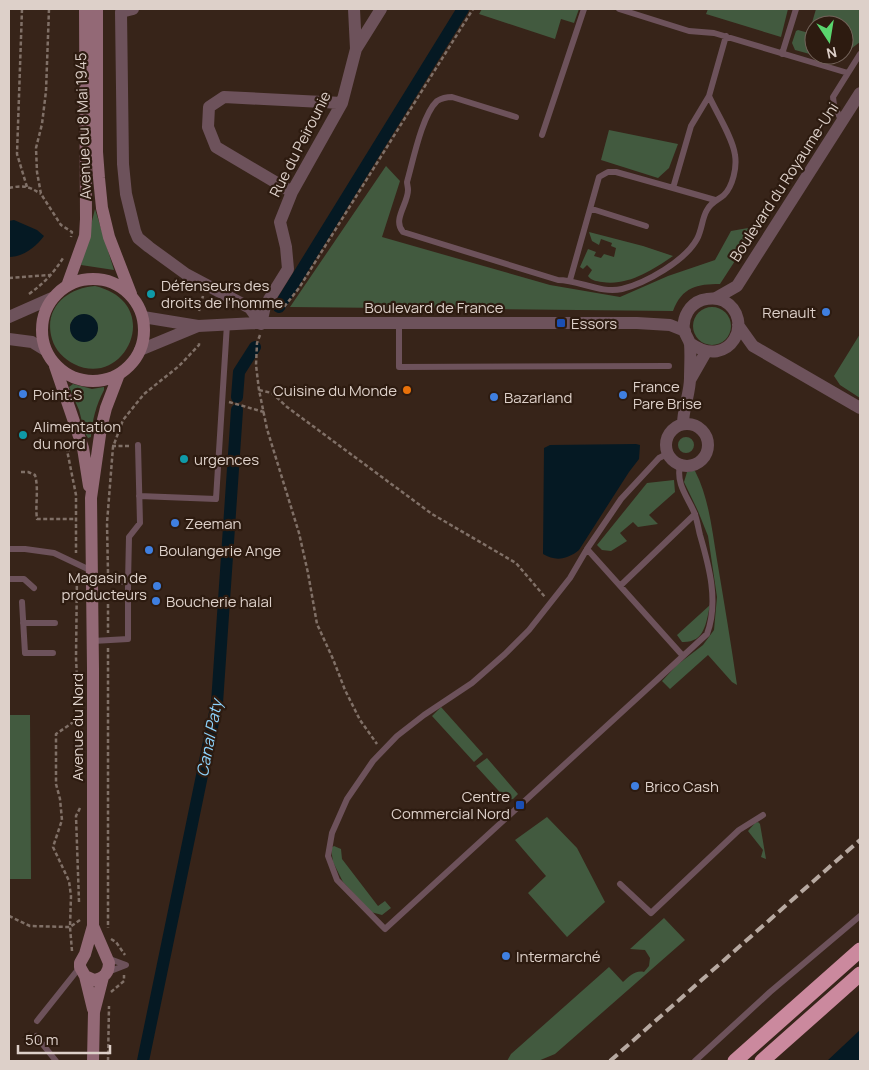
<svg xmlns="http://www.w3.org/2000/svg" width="869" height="1070" viewBox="0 0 869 1070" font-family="Manrope,sans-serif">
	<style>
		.green { fill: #425a3f; fill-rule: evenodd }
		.water { fill: #051923 }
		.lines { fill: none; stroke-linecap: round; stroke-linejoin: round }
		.canal { stroke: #051923; stroke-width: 12 }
		.path { stroke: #807067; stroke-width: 2.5; stroke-dasharray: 4 2.5; stroke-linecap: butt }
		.lane { stroke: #6d525b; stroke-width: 6 }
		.street { stroke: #6d525b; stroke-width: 12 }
		.secondary { stroke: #936976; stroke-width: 12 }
		.highway { stroke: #cb899e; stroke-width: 15 }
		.rail { stroke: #b7a9a1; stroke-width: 4; stroke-dasharray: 10 5; stroke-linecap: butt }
		.culture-dot { fill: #0f9aa8; stroke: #2d1b10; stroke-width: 2 }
		.shop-dot { fill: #3f7fe0; stroke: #2d1b10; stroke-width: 2 }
		.transit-dot { fill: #1a4fb4; stroke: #2d1b10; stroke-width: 2 }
		.food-dot { fill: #e8710a; stroke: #2d1b10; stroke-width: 2 }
		.labels { text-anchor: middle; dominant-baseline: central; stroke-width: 4.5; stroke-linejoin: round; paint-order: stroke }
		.street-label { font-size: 15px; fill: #ddd0c9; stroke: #2d1b10 }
		.poi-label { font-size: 15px; fill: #ddd0c9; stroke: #2d1b10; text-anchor: start }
		.water-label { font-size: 16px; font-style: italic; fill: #8dd3fc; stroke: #2d1b10 }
	</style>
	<rect width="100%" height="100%" fill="#372419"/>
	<!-- green -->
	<path class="green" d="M482,9H579L574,23L561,19L555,39L479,14Z
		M708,9H788L781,37L706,14Z
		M816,9H860V42L844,54V25H814V55H843L832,60L795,50L792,43L796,31L798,30L809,33Z
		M609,130L678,144L669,168L658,178L601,160Z
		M386,166L400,181L382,237L550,285L620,297L668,276L715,260L731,231L748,228L755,230L720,284C697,284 682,287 673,311L290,307Z
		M95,209L114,270L81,265Z
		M589,232L643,246L673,256C651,271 628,286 602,282C596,281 592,281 588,276L592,270L587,265L583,269L580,267L588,249L596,252L594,256L601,258L604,254L614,257L616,248L611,246L612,243L601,239L599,245L592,241Z
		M95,286C166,303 125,390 74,364C64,359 55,350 52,339C43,308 67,288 95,286ZM75,317L98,327L96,336L72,335L70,325Z
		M693 326a19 19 0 1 1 38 0a19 19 0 1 1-38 0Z
		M860,334V398L840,385L834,376Z
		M73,384L92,389L104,387V390C96,405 92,421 91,437L88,438L85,433L79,410L69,387Z
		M678 445a8 8 0 1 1 16 0a8 8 0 1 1-16 0Z
		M691,471H695C709,498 712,530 717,560C724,602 731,643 737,685L732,682L708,655L670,689L662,681L677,665L703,645L714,630L717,597L708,536L698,511L684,482L687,472Z
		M674,480L675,492L649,515L658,524L638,527L633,522L620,533L627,541L611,551L602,550L597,545L647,483Z
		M710,605C706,623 705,643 682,642L677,635Z
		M441,707L483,754L474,762L432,716Z
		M9,715H30L31,879H9Z
		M487,758L518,794L513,799L507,800L476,766Z
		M547,817L577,848L605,902L567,937L528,893L546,876L515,840Z
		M758,822L760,824L766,859L761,857L763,850L748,831L755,823Z
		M334,846L341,849L342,859L378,906L385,901L391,908L382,915L371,912L343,882L333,862L331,848Z
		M664,918L685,940L555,1054L538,1061H507L511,1054L609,967L623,982C630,976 635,970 644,972L649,966L650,958L645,950L630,949Z"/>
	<!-- water -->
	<path class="water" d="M14,220L37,230L44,236C36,247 23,257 9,257V221Z
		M70 328a14 14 0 1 1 28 0a14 14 0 1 1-28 0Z
		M636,444L640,445L639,459L629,472L579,550C568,559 556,562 543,554L544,448L550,445Z
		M860,1030V1061H827Z"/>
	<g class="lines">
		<!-- canal -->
		<path class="canal" d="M279,307L463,9
			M237,397L239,372L255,347
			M143,1061L217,703L237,410"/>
		<!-- path -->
		<path class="path" d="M22,9L17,154L27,187
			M49,9L46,91L42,124L36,148L37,172L41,194L61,225L72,232L71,237
			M9,188C24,185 28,186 41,194
			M9,278L50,275
			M29,294C43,284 54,273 63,258
			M278,308L284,307L299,288L473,9
			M199,311L203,296
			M260,335L257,343L256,365L259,390L267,429L299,533L308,573L317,624L333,659L345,690L360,720L377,744
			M259,390L272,393L287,407L432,514L516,563L545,597
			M229,402L264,412
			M112,446H129
			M70,450H67L76,495V553
			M21,472H28L35,475C39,489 35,505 37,519H76
			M77,573L76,658L80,740
			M108,573L107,523L113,447L123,420L144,394L179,366L199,345V341
			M108,591V633
			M108,648V928
			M79,902L76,816L81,806
			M9,916L30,926L70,927L80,920
			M111,939L116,942L125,955
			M72,951L70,927L71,896L69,881L53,847L62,820L60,799L56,784V734L78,719
			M111,992L124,981V975
			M108,1061L109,1006"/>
		<!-- lane -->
		<path class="lane" d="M619,9L689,31L714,33L848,73
			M782,54L796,9
			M709,96L691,126L673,188L715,200
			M516,117L452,97C447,97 442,98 437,101C422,115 413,161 407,182C407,184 408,187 408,190C408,204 392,220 403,232L558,280C579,280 601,294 622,289C646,283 685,261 697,239C702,230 702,218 707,210C711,202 718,200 724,195C733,186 737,167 735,155C733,138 716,112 709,96L726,36
			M842,122L834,105L833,97L860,54
			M542,135L584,9
			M592,209L646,226
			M570,280L599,177L608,172H616L673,188
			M399,324V367L669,366
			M667,454L659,458L621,499L587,549L570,578L529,630L505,654L472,683L424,715L397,736L373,761L347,799L332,833L328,856L337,880L385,929L707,634C719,602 709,566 700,535C698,527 697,519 694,512C687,496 676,484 680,465
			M139,496L216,499L227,324
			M9,549H25L54,553L92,571
			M587,549L683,656
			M9,579H24L34,588
			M92,581L128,582L129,537L140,523L138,445
			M620,586L695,514
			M22,602L25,653H53
			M23,623H55
			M93,641L128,639V582
			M620,884L651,913L739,830L763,815
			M107,958L126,965L108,972
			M37,1021L80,967
			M36,1036L56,1061
			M695,1061L770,992L860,916"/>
		<!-- street -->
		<path class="street" d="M133,9L121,12L123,164L126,194L135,231L138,238L149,247L186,274L250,308L255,315L256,323
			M354,9L356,49
			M292,192L216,147L208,127L209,107L224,97L342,103
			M716,298L737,286L860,93
			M9,317L52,298
			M143,317L198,326L256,323H637L670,325L685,331
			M261,324L265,306L288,269L286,247L280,222L292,192L342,103L356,49L381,9
			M738,325L753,346L860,408
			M9,339L32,342L45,350
			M140,350L198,326
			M690,380L706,352
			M666 445a21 21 0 1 1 42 0a21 21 0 1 1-42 0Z
			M683,424C683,408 690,394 690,378C690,368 691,355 690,344C689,339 685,335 684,330C682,317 690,304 702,300C709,298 718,298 724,301C756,319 730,372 690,343"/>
		<!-- secondary -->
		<path class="secondary" d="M97,9V152L99,178L102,208L109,237L131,294
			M42 330a51 51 0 1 1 102 0a51 51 0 1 1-102 0Z
			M67,286L85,236L86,219L85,9
			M55,366L83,448L89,486
			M93,926L85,954L80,963V967L85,976L94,980C104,978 109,973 109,963L93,926V668L91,498L101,428L106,408L119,374
			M85,976L93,1009
			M93,1061L94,1012L103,977"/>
		<!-- highway -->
		<path class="highway" d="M735,1061L860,950
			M762,1061L860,974"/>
		<!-- rail -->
		<path class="rail" d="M610,1061L860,840"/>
	</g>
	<!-- markers -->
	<g class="culture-dot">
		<circle cx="151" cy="294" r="5"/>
		<circle cx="23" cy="435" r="5"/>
		<circle cx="184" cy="459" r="5"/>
	</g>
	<g class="shop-dot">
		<circle cx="826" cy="312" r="5"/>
		<circle cx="23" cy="394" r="5"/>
		<circle cx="623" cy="395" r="5"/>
		<circle cx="494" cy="397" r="5"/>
		<circle cx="175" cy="523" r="5"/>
		<circle cx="149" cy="550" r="5"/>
		<circle cx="157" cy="586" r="5"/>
		<circle cx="156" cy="601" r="5"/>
		<circle cx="635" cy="786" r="5"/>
		<circle cx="506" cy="956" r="5"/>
	</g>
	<g class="transit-dot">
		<rect x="556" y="318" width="10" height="10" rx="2.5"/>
		<rect x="515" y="800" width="10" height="10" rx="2.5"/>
	</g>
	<circle class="food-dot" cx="407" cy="390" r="5"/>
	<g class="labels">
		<!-- street labels -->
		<g class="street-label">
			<text transform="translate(83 126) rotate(-92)">Avenue du 8 Mai 1945</text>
			<text transform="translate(300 144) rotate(-63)">Rue du Peirounie</text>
			<text transform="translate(784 182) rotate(-57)">Boulevard du Royaume-Uni</text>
			<text x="434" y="307">Boulevard de France</text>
			<text transform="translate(77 727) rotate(-90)">Avenue du Nord</text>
		</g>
		<!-- poi labels -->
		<g class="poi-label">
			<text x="161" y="285">Défenseurs des<tspan x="161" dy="17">droits de l'homme</tspan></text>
			<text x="816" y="312" text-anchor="end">Renault</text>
			<text x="571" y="323">Essors</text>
			<text x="633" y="386">France<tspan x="633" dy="17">Pare Brise</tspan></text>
			<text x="397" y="390" text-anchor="end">Cuisine du Monde</text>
			<text x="33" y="394">Point.S</text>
			<text x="504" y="397">Bazarland</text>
			<text x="33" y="426">Alimentation<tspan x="33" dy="17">du nord</tspan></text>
			<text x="194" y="459">urgences</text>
			<text x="185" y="523">Zeeman</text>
			<text x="159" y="550">Boulangerie Ange</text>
			<text x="147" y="577" text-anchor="end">Magasin de<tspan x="147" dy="17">producteurs</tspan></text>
			<text x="166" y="601">Boucherie halal</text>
			<text x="645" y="786">Brico Cash</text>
			<text x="510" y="796" text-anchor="end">Centre<tspan x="510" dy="17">Commercial Nord</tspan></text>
			<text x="516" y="956">Intermarché</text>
		</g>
		<!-- water labels -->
		<g class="water-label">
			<text transform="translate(209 738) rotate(-79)">Canal Paty</text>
		</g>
	</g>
	<!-- border -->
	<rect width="869" height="1070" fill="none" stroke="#ddd0c9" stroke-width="20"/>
	<!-- north arrow -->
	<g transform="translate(829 40) rotate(168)"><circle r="24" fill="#2d1b10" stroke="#73635a"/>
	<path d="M0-4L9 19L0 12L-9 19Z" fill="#5ad56e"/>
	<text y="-8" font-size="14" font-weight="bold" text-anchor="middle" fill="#ddd0c9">N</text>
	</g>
	<!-- scale -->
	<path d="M18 1045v8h92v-8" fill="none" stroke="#ddd0c9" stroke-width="2.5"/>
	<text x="25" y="1045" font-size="15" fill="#ddd0c9" stroke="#2d1b10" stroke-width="4" paint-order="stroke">50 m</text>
</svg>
